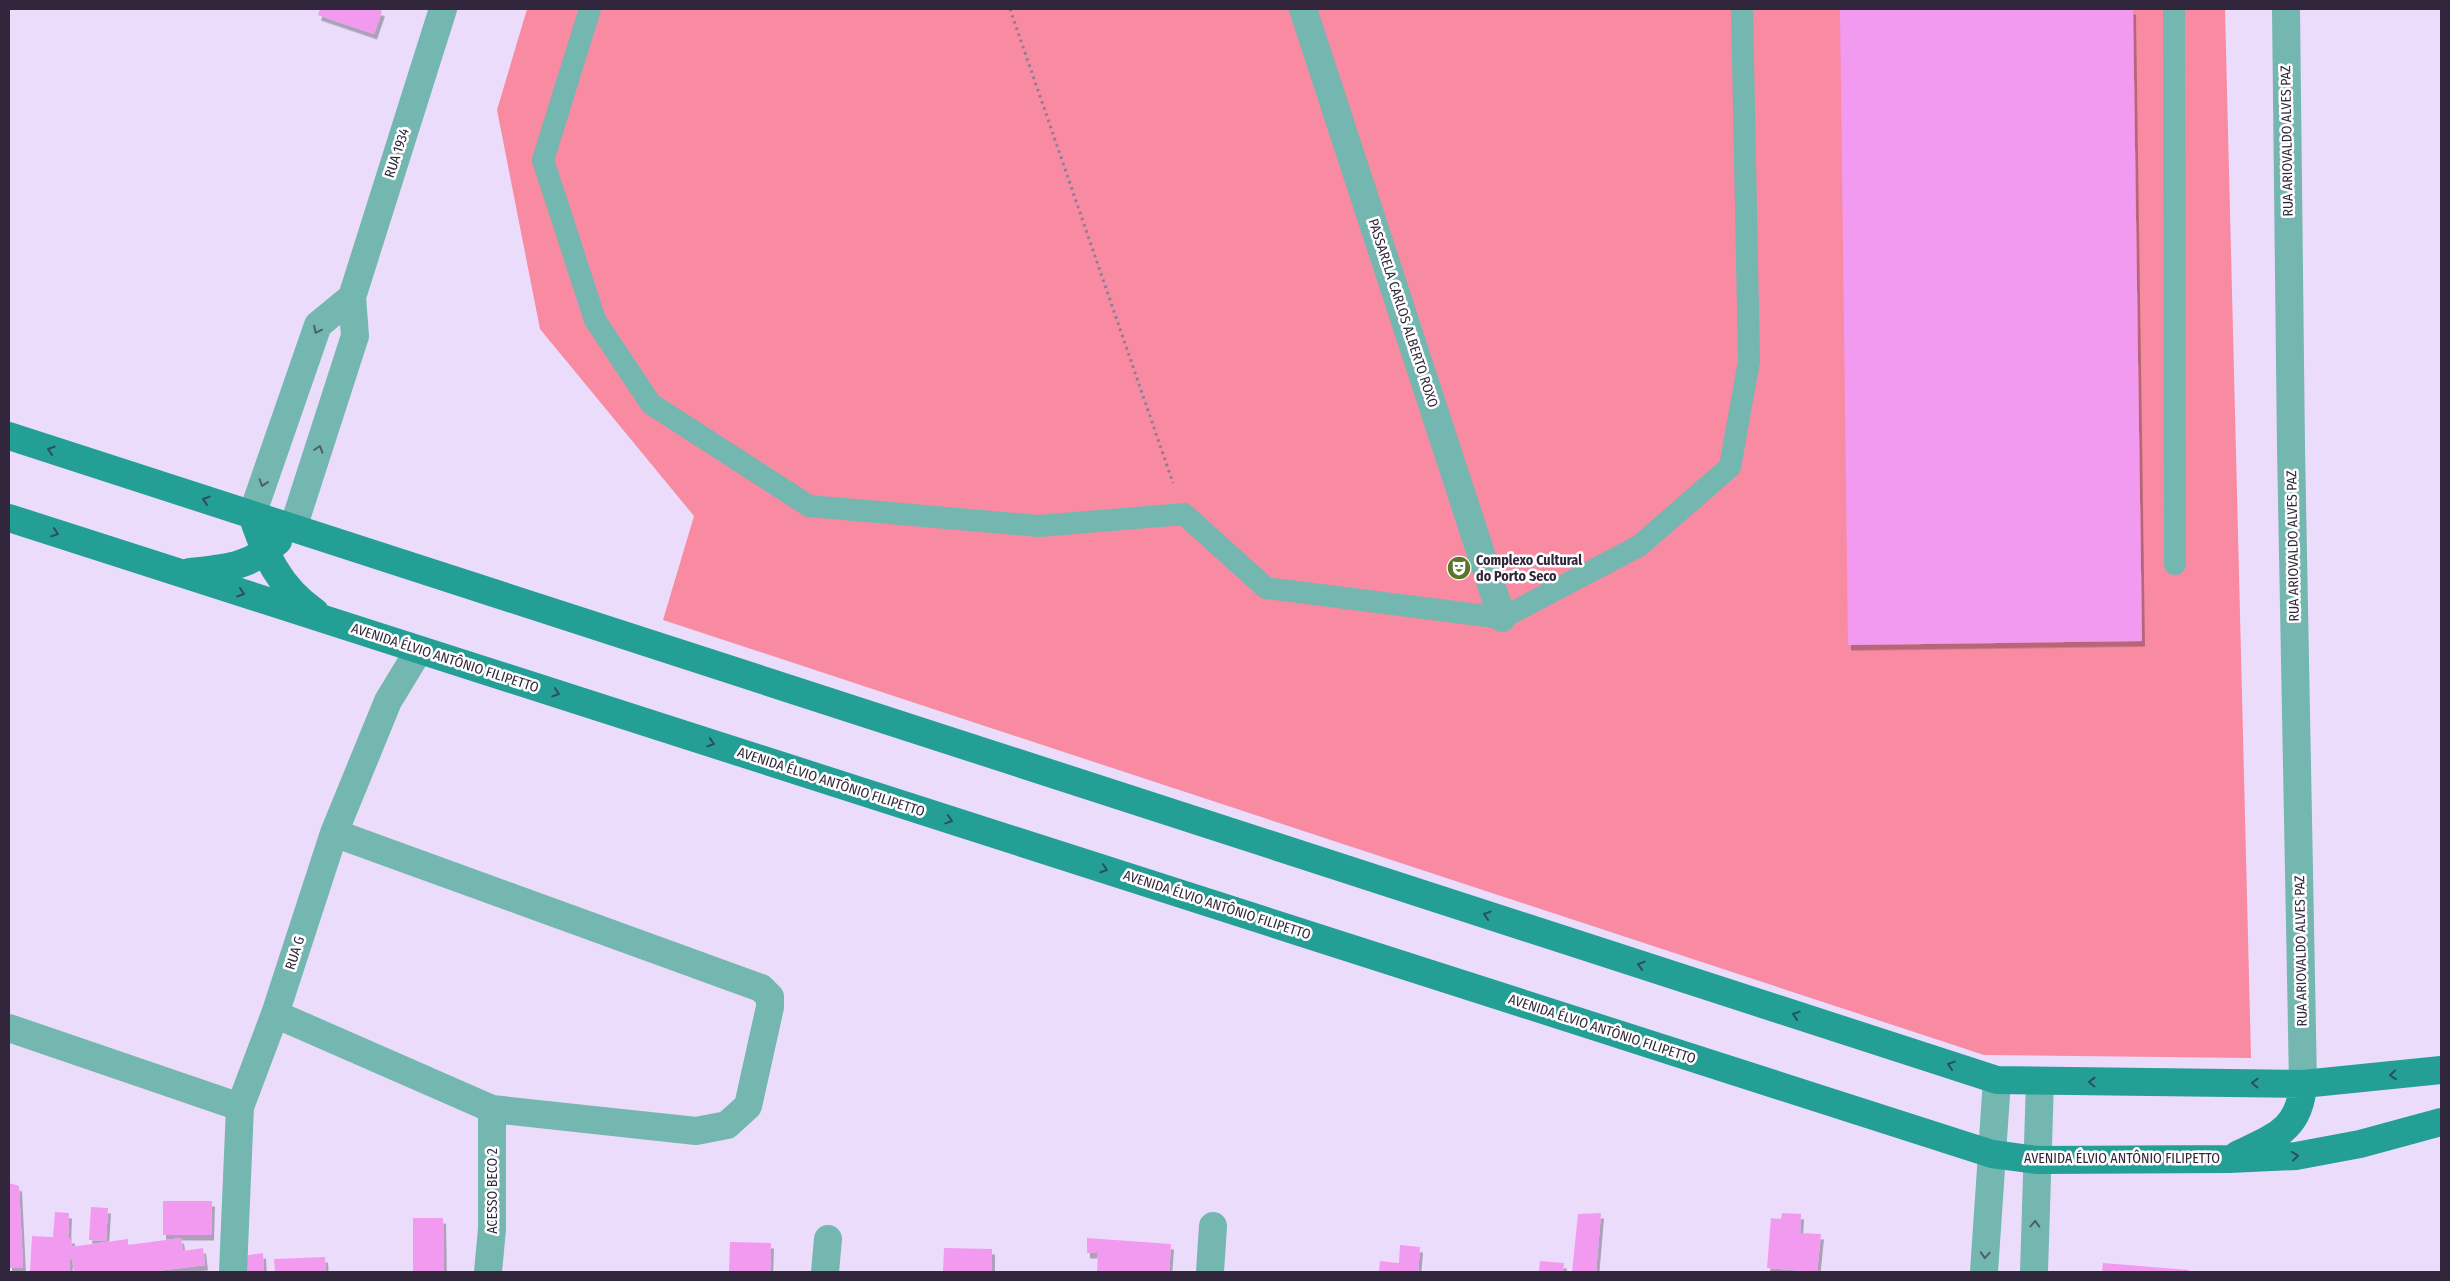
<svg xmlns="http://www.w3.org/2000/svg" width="2450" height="1281" viewBox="0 0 2450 1281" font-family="'Fira Sans Condensed',sans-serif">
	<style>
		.green { fill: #f88ba2 }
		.building { fill: #f29af0; filter: url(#shadow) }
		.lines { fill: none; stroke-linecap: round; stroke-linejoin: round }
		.path { stroke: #8a7d97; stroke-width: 3; stroke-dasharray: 2.5 4; stroke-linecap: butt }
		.service { stroke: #74b6b0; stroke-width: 22 }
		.minor { stroke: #74b6b0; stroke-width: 28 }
		.tertiary { stroke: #74b6b0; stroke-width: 28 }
		.secondary { stroke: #249f96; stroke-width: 28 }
		.oneway { stroke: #4c606a }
		.oneway2 { stroke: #2c505b }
		.labels { text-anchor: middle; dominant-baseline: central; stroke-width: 5; stroke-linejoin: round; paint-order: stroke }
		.street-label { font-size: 14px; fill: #31263b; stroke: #fff }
		.poi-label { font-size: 14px; font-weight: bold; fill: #31263b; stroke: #fff; text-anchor: start }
	</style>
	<defs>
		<filter id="shadow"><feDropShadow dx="3" dy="5.5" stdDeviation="0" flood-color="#0004"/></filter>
	</defs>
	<rect width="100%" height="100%" fill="#ecdcfc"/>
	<!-- green -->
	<path class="green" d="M527,9H2225L2251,1058L1984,1055L663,620L694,516L540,329L497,110Z"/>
	<!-- building -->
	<path class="building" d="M320,9H376L382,11L374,34L318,15Z
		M1840,9H2133L2142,641L1848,645Z
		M9,1183L19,1186L23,1268H9Z
		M163,1201H212L211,1235H163Z
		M91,1207L108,1208L106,1241L89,1240Z
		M55,1212L69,1213L68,1238H72L69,1272H30L32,1236L53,1237Z
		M1601,1213L1596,1272H1572L1578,1214Z
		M1782,1213L1801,1214L1800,1233L1821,1234L1817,1272L1767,1268L1771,1218L1781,1219Z
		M413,1218H443L444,1272H413Z
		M181,1238L183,1251L203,1248L205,1265L149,1272H74L70,1247L128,1239V1245Z
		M1087,1238L1171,1244L1169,1272H1097L1098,1253H1087Z
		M730,1242L771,1243L770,1272H729Z
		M1400,1245L1420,1247L1418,1272H1379L1380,1261L1399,1263Z
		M944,1248L992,1249V1272H943Z
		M263,1253L264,1272H244L243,1256Z
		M325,1257L326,1272H275L274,1259Z
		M1540,1261L1564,1263L1563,1272H1539Z
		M2103,1263L2189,1270L2188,1272H2102Z"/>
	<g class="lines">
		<!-- path -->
		<path class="path" d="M1010,9L1173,483"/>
		<!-- service -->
		<path class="service" d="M590,9L543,160L595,320L651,404L809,506L1039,526L1184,514L1266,588L1502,618L1639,546L1730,467L1749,361L1742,9
			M2174,9L2175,564"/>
		<!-- minor -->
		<path class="minor" d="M1303,9L1502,618
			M2286,9L2291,448L2303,1084
			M252,515L318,325L352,297
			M293,528L355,336L352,297L443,9
			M275,1014L492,1109L696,1131L727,1125L748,1106L770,1007V997L761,988L334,833
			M9,1028L240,1107
			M233,1272L240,1107L275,1014L334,833L388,701L419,650
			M488,1272L492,1229V1109
			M825,1272L828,1239
			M1210,1272L1213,1226"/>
		<!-- tertiary -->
		<path class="tertiary" d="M1984,1272L1997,1080
			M2034,1272L2040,1081"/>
		<!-- secondary -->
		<path class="secondary" d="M9,436L1997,1080L2303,1084L2441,1070
			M252,515C266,556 278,586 315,612
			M9,518L1992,1154L2037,1160L2229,1159L2296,1156L2360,1144L2441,1122
			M190,572C228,568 249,567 278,541
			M2237,1155C2274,1137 2300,1130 2303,1084"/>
	</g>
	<!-- one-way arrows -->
	<defs><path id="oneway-chevron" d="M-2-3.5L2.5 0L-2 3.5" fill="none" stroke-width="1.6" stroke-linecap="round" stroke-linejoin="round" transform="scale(1.25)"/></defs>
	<g class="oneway">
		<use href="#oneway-chevron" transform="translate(317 330) rotate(116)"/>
		<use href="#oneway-chevron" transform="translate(319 449) rotate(-72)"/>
		<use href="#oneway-chevron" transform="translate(263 483) rotate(109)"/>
		<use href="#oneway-chevron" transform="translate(2035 1224) rotate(-88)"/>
		<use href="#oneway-chevron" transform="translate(1985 1255) rotate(94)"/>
	</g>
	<g class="oneway2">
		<use href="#oneway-chevron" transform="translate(51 450) rotate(-162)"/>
		<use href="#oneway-chevron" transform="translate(206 500) rotate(-162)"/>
		<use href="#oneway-chevron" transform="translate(55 533) rotate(18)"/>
		<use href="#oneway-chevron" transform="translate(241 593) rotate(18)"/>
		<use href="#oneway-chevron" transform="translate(556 693) rotate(18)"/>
		<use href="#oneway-chevron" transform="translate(711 743) rotate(18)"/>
		<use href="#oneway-chevron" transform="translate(949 820) rotate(18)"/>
		<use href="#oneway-chevron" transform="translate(1104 869) rotate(18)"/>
		<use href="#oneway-chevron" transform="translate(1487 915) rotate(-162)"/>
		<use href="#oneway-chevron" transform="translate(1641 965) rotate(-162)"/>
		<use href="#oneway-chevron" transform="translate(1796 1015) rotate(-162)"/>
		<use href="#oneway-chevron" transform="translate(1951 1065) rotate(-162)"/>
		<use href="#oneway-chevron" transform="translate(2393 1075) rotate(175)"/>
		<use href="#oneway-chevron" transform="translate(2092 1082) rotate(-179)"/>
		<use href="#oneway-chevron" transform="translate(2255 1083) rotate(-179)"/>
		<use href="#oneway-chevron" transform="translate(2295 1156) rotate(-7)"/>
	</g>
	<!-- icons -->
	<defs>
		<g id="theatre-disc" transform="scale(1.25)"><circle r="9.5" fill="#59762b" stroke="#fff"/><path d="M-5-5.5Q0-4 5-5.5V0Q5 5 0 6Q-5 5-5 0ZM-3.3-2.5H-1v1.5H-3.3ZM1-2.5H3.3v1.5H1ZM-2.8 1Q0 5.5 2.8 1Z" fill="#fff"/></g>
	</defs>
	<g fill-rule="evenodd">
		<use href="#theatre-disc" x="1459" y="568"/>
	</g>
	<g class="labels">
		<!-- street labels -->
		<g class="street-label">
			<text transform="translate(2287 141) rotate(-91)">RUA ARIOVALDO ALVES PAZ</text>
			<text transform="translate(397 153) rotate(-72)">RUA 1934</text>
			<text transform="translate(1403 313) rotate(72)">PASSARELA CARLOS ALBERTO ROXO</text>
			<text transform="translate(2293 546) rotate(-91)">RUA ARIOVALDO ALVES PAZ</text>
			<text transform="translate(445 658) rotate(18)">AVENIDA ÉLVIO ANTÔNIO FILIPETTO</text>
			<text transform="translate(831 782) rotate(18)">AVENIDA ÉLVIO ANTÔNIO FILIPETTO</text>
			<text transform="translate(1217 905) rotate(18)">AVENIDA ÉLVIO ANTÔNIO FILIPETTO</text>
			<text transform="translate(2301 951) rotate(-91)">RUA ARIOVALDO ALVES PAZ</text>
			<text transform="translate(295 953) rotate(-72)">RUA G</text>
			<text transform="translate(1602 1029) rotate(18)">AVENIDA ÉLVIO ANTÔNIO FILIPETTO</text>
			<text x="2122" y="1158">AVENIDA ÉLVIO ANTÔNIO FILIPETTO</text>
			<text transform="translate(492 1191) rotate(-90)">ACESSO BECO 2</text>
		</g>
		<!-- poi labels -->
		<g class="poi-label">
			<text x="1476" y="560">Complexo Cultural<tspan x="1476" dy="16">do Porto Seco</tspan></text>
		</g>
	</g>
	<!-- border -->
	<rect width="2450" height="1281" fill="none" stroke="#31263b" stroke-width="20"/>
</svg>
